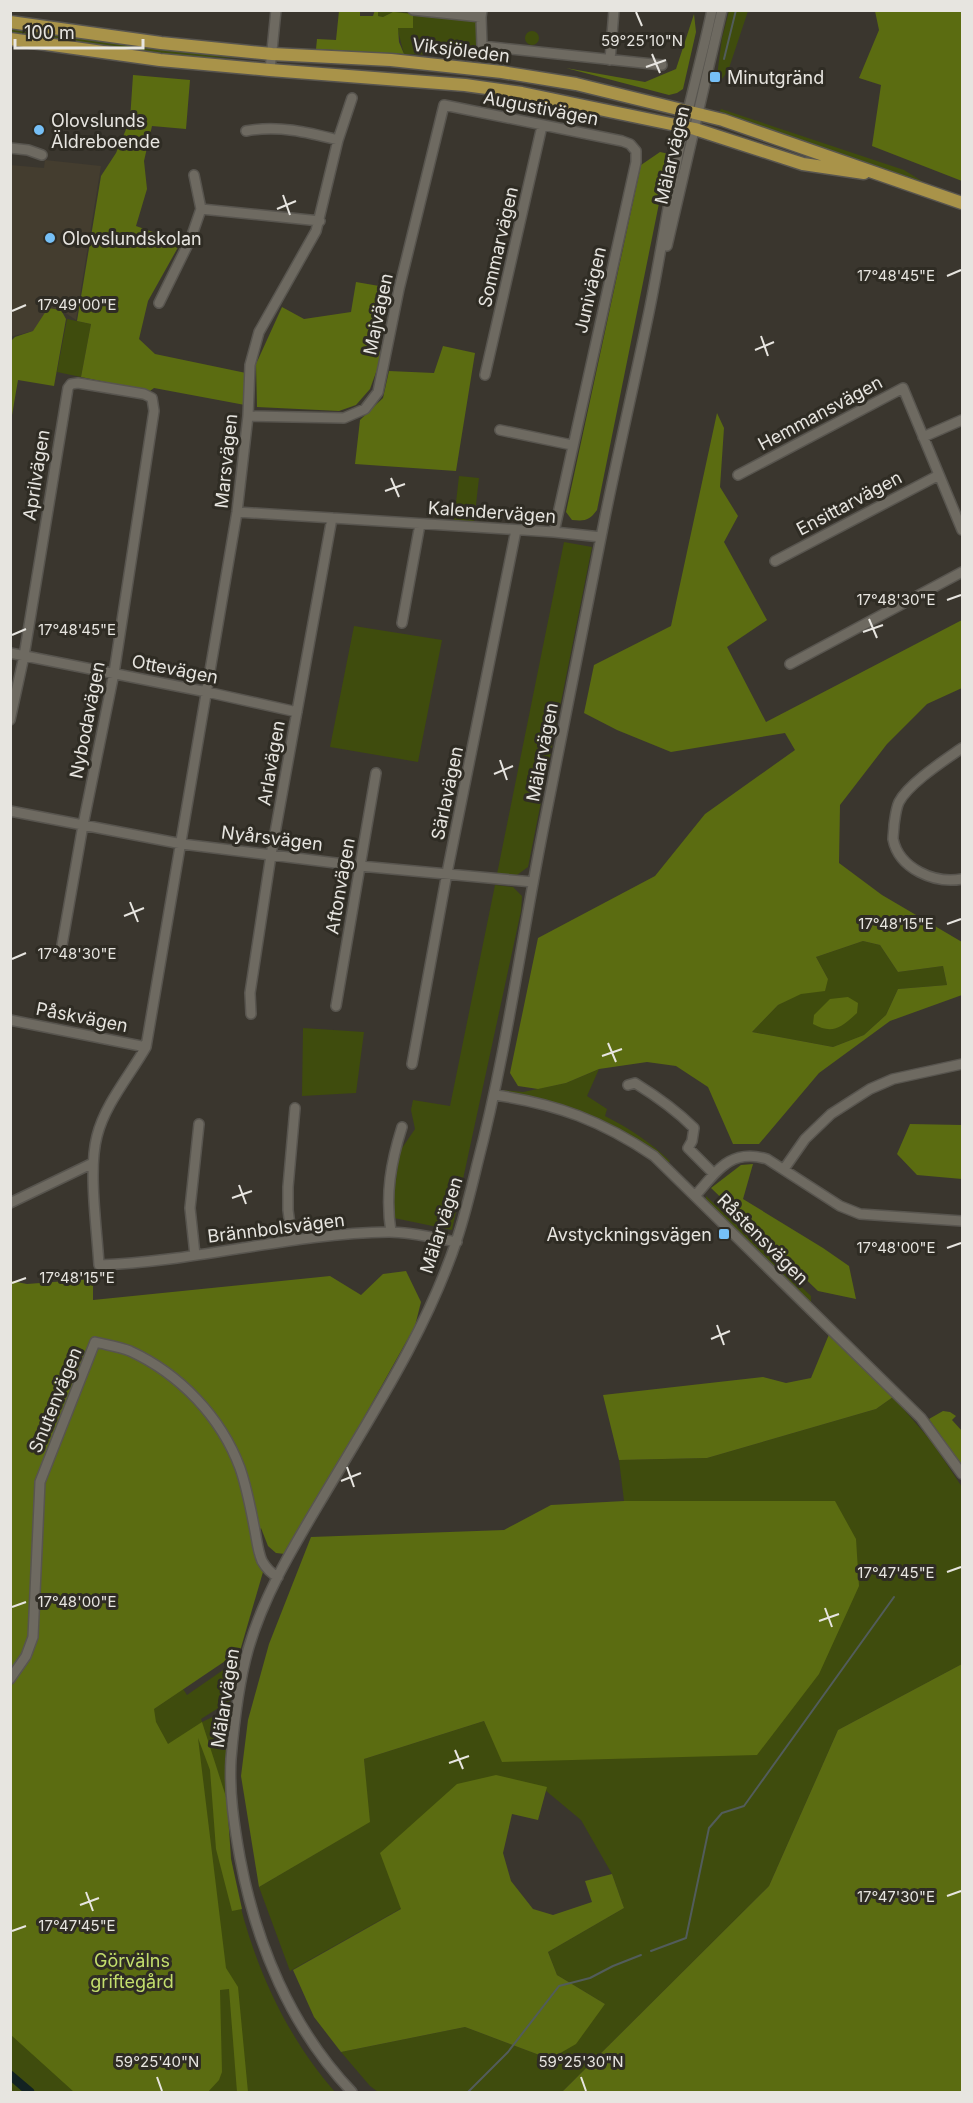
<svg xmlns="http://www.w3.org/2000/svg" width="973" height="2103" viewBox="0 0 973 2103" font-family="Inter,sans-serif">
	<style>
		.built { fill: #443d2f }
		.green { fill: #3f4c0d }
		.forest { fill: #5b6c11; fill-rule: evenodd }
		.lines { fill: none; stroke-linecap: round; stroke-linejoin: round }
		.stream { stroke: #525c5b; stroke-width: 2 }
		.canal { stroke: #122222; stroke-width: 9 }
		.minor-casing { stroke: #58554f; stroke-width: 12 }
		.major-casing { stroke: #58554f; stroke-width: 15 }
		.minor { stroke: #6e6a61; stroke-width: 9 }
		.major { stroke: #a99349; stroke-width: 12 }
		.ticks { fill: none; stroke: #e7e5e0; stroke-width: 2 }
		.poi-dot { fill: #76c0f7; stroke: #2f2c24; stroke-width: 2 }
		.labels { text-anchor: middle; dominant-baseline: central; stroke-width: 6; stroke-linejoin: round; paint-order: stroke }
		.street-label { font-size: 18px; fill: #e7e5e0; stroke: #2f2c24 }
		.poi-label { font-size: 18px; fill: #e7e5e0; stroke: #2f2c24; text-anchor: start }
		.park-label { font-size: 18px; fill: #c3de6d; stroke: #2f2c24 }
		.ticks-label { font-size: 15px; text-anchor: middle; fill: #e7e5e0; stroke: #2f2c24; stroke-width: 6; stroke-linejoin: round; paint-order: stroke }
	</style>
	<rect width="100%" height="100%" fill="#3a362e"/>
	<!-- built -->
	<path class="built" d="M45,160L101,166L76,320L61,310L33,331L10,337V165L44,168Z"/>
	<!-- green -->
	<path class="green" d="M378,11L479,17L478,56L404,54L393,12L383,17L378,16Z
		M729,11H748L728,71L722,79L717,76L722,38Z
		M10,28L125,45L261,59L177,56L30,37L11,33Z
		M525 38a7 7 0 1 1 14 0a7 7 0 1 1-14 0Z
		M721,109L904,170L925,183L720,118L718,115Z
		M67,319L91,324L81,377L57,372Z
		M459,476L479,478L474,522L454,520Z
		M564,542L592,547L528,867L517,875L497,874Z
		M354,626L442,640L418,762L330,747Z
		M495,885L513,887L522,896L521,911L452,1230L394,1218V1194L400,1151L415,1129L411,1110L413,1100L450,1106Z
		M863,941L880,945L898,972L943,966L947,985L898,989L886,1015L864,1035L833,1047L752,1032L778,1005L828,979L816,957Z
		M303,1028L364,1032L356,1093L302,1096Z
		M599,1069L587,1096L607,1109L605,1116C629,1128 651,1143 670,1161L666,1165C656,1156 645,1146 633,1138C595,1114 553,1104 510,1094L503,1090L523,1092L566,1083Z
		M706,1196L811,1296V1303L706,1202Z
		M893,1397L932,1442L962,1487V1664L838,1730L769,1886L562,2092H378L370,2086L341,2052L465,2027L550,2059L605,2004L557,1975L548,1952L624,1908L612,1874L581,1820L545,1790L494,1778L402,1908L290,1971L259,1887L369,1822L364,1759L484,1721L503,1762L835,1501H624L619,1460L707,1458L876,1409Z
		M240,1663L231,1700L201,1719L202,1722L237,1705C233,1736 227,1769 227,1801C227,1902 268,2016 335,2092H11V1774L154,1709L183,1689L187,1695L226,1668Z"/>
	<!-- forest -->
	<path class="forest" d="M375,10L378,11V16L383,17L393,12L413,14V28H398L399,42L404,54L316,49L317,39L336,40L339,11H360V16H373Z
		M875,11H962V181L872,146L881,85L859,78L879,30Z
		M694,14L696,32L683,89L677,93L669,95L566,68L645,82L676,69Z
		M133,75L190,80L186,129L152,126L144,161L147,189L136,226L181,242L148,301L139,339L155,354L246,373L245,405L154,388L150,391L81,377L91,324L77,321L101,176L116,153L130,120Z
		M660,152L669,154L597,510C589,521 585,521 572,520L566,512L641,165Z
		M356,282L385,287L372,349L383,353L370,389L356,405L339,411L257,407L256,364L282,307L304,319L351,312Z
		M48,308L61,310L66,319L54,386L18,380L11,421V341L15,337L33,331Z
		M443,346L475,353L456,471L355,464L360,420L383,398L389,371L434,373Z
		M717,413L724,428L720,487L738,516L724,542L767,620L727,647L766,722L962,620V688L927,704L887,744L840,805L839,863L882,895L962,942V995L890,1021L819,1073L759,1144H733L708,1087L676,1066L647,1062L599,1069L566,1083L538,1089L518,1086L510,1073L538,938L655,876L705,814L795,750L785,733L671,752L617,730L584,713L594,665L671,626ZM863,941L880,945L898,972L943,966L947,985L898,989L886,1015L864,1035L833,1047L752,1032L778,1005L801,994L825,991L828,979L816,957Z
		M848,997L858,1003L857,1013C842,1027 833,1035 813,1024L814,1015L830,999Z
		M910,1124L962,1125V1179L917,1175L897,1154Z
		M753,1164L743,1199L823,1248L849,1266L856,1299L818,1291L711,1188L741,1165Z
		M406,1271L421,1302L415,1326L320,1496L285,1554L276,1553L268,1546L261,1528L252,1544L263,1561V1572L240,1651L154,1709L156,1722L168,1744L202,1722L227,1800L231,1859L242,1909L232,1911L216,1849L210,1770L198,1738L226,1968L238,1987L248,2092H237L229,1989L220,1990L222,2072L219,2080L208,2092H74L11,2035V1281L27,1284L93,1279V1300L330,1276L361,1295L383,1274Z
		M830,1332L893,1397L876,1409L707,1458L619,1460L603,1395L763,1377L786,1383L811,1378Z
		M943,1411L950,1412L956,1416L952,1420L962,1431V1466L929,1419Z
		M624,1501H835L856,1539L859,1586L819,1674L757,1755L502,1762L484,1721L364,1759L370,1822L259,1887L241,1776L248,1720L269,1644L311,1537L504,1530L551,1505Z
		M962,1664V2092H562L769,1886L838,1730Z
		M496,1775L547,1787L538,1820L512,1814L503,1853L511,1881L533,1909L553,1915L592,1902L585,1881L612,1874L624,1908L548,1952L557,1975L605,2004L576,2044L550,2059L465,2027L341,2052L314,2017L293,1970L401,1909L380,1853L457,1784Z"/>
	<g class="lines">
		<!-- stream -->
		<path class="stream" d="M724,59L736,10
			M651,1951L686,1938L709,1828L722,1813L744,1806L894,1597
			M468,2092L508,2052L559,1986L590,1978L613,1966L641,1955"/>
		<!-- canal -->
		<path class="canal" d="M10,2075L30,2092"/>
		<!-- minor casing -->
		<g class="minor-casing">
			<path id="minor" d="M413,10L481,17L482,10
				M481,17L482,46L662,65
				M610,60L614,10
				M270,70L276,10
				M352,98L338,140L316,231L259,332L250,365L248,416L237,512L146,1047C130,1075 105,1104 97,1136C88,1170 97,1229 99,1265C196,1262 292,1233 389,1232C411,1232 435,1238 457,1242
				M246,131C278,125 307,132 338,140
				M10,148L28,150L42,155
				M201,209L320,221
				M667,246L722,10
				M159,303L191,238L201,209L194,175
				M485,375L542,126
				M248,416L344,418L365,409L378,392L399,289L444,105L622,141L630,144L636,151V162L554,532
				M500,430L572,445
				M923,437L962,420
				M738,475L903,388L962,530
				M237,512L554,532L601,537
				M775,561L939,475
				M402,623L420,524
				M10,653L207,692L297,712
				M790,664L962,572
				M10,720L24,656L68,388L71,384L78,383L144,394L152,398L154,411L114,673L83,825L62,945
				M962,748C945,760 909,783 899,802C896,808 895,818 894,825C894,829 893,835 893,839C899,869 935,884 962,879
				M10,811L182,844L360,866L533,882
				M336,1006L376,773
				M251,1014L250,993L271,855L332,518
				M10,1020L146,1047
				M412,1064L447,873L516,530
				M628,1085L635,1083C656,1096 676,1110 694,1128L692,1141L688,1148L714,1174
				M495,1095C557,1104 602,1121 654,1156L921,1418L962,1474
				M784,1169L805,1139L831,1114L870,1089L893,1079L962,1064
				M695,1196C717,1171 730,1148 767,1159L840,1206L860,1214L962,1221
				M10,1203L93,1163
				M391,1232C385,1194 391,1162 402,1127
				M292,1240L288,1210V1187L295,1108
				M195,1255L190,1208L199,1124
				M10,1679L26,1656L33,1637L40,1482L95,1342C107,1345 120,1347 130,1351C180,1374 221,1417 240,1468C247,1488 251,1510 255,1531C257,1541 258,1552 262,1561C266,1568 272,1574 278,1577
				M352,2092C291,2028 256,1944 240,1858C234,1825 229,1792 231,1759C234,1724 238,1685 248,1650C263,1597 292,1549 320,1502C370,1417 426,1333 457,1239C465,1215 471,1190 477,1165C506,1055 521,942 543,830C564,726 584,621 605,517C619,448 635,380 649,312C660,258 668,204 679,150C689,103 702,57 712,10"/>
		</g>
		<!-- major casing -->
		<g class="major-casing">
			<path id="major" d="M10,22L161,43L272,54L391,60L502,72L576,84L723,120L962,203
				M10,39L160,60L270,70L465,85L522,93L695,129L803,164L864,173"/>
		</g>
		<!-- minor -->
		<use href="#minor" class="minor"/>
		<!-- major -->
		<use href="#major" class="major"/>
	</g>
	<!-- ticks -->
	<path class="ticks" d="M636,12L642,26M652,54L660,73M646,67L666,60M283,195L290,215M277,209L296,201M947,276L961,270M12,311L26,305M761,336L768,356M755,350L774,342M391,478L399,497M385,491L405,484M947,600L961,595M869,619L877,638M863,632L883,625M12,635L26,629M500,760L507,780M494,774L513,766M130,902L138,922M124,916L144,908M947,924L961,919M12,959L26,953M608,1043L616,1062M602,1056L622,1049M239,1185L246,1204M232,1198L252,1191M947,1248L961,1243M12,1283L26,1278M717,1325L724,1345M711,1339L730,1331M347,1467L354,1487M341,1481L361,1473M947,1572L961,1567M12,1607L26,1602M825,1608L832,1627M819,1621L839,1614M455,1750L463,1769M449,1763L469,1756M86,1892L93,1911M947,1896L961,1891M80,1905L99,1898M12,1931L26,1926M157,2077L162,2091M581,2077L586,2091"/>
	<!-- markers -->
	<g class="poi-dot">
		<rect x="709" y="71" width="12" height="12" rx="3"/>
		<circle cx="39" cy="130" r="6"/>
		<circle cx="50" cy="238" r="6"/>
		<rect x="718" y="1228" width="12" height="12" rx="3"/>
	</g>
	<g class="labels">
		<!-- street labels -->
		<g class="street-label">
			<text transform="translate(461 50) rotate(7)">Viksjöleden</text>
			<text transform="translate(541 108) rotate(11)">Augustivägen</text>
			<text transform="translate(672 155) rotate(-77)">Mälarvägen</text>
			<text transform="translate(498 247) rotate(-77)">Sommarvägen</text>
			<text transform="translate(590 290) rotate(-77)">Junivägen</text>
			<text transform="translate(378 314) rotate(-78)">Majvägen</text>
			<text transform="translate(820 413) rotate(-28)">Hemmansvägen</text>
			<text transform="translate(226 461) rotate(-84)">Marsvägen</text>
			<text transform="translate(36 475) rotate(-81)">Aprilvägen</text>
			<text transform="translate(849 503) rotate(-28)">Ensittarvägen</text>
			<text transform="translate(492 512) rotate(4)">Kalendervägen</text>
			<text transform="translate(175 669) rotate(11)">Ottevägen</text>
			<text transform="translate(87 720) rotate(-79)">Nybodavägen</text>
			<text transform="translate(542 752) rotate(-79)">Mälarvägen</text>
			<text transform="translate(271 763) rotate(-80)">Arlavägen</text>
			<text transform="translate(447 793) rotate(-78)">Särlavägen</text>
			<text transform="translate(272 838) rotate(7)">Nyårsvägen</text>
			<text transform="translate(340 886) rotate(-80)">Aftonvägen</text>
			<text transform="translate(82 1017) rotate(11)">Påskvägen</text>
			<text transform="translate(441 1225) rotate(-72)">Mälarvägen</text>
			<text transform="translate(276 1228) rotate(-7)">Brännbolsvägen</text>
			<text transform="translate(763 1239) rotate(45)">Råstensvägen</text>
			<text transform="translate(55 1400) rotate(-68)">Snutenvägen</text>
			<text transform="translate(225 1698) rotate(-81)">Mälarvägen</text>
		</g>
		<!-- poi labels -->
		<g class="poi-label">
			<text x="727" y="77">Minutgränd</text>
			<text x="51" y="120">Olovslunds<tspan x="51" dy="21">Äldreboende</tspan></text>
			<text x="62" y="238">Olovslundskolan</text>
			<text x="712" y="1234" text-anchor="end">Avstyckningsvägen</text>
		</g>
		<!-- park labels -->
		<g class="park-label">
			<text x="132" y="1960">Görvälns<tspan x="132" dy="21">griftegård</tspan></text>
		</g>
	</g>
	<g class="ticks-label">
		<text x="642" y="46">59°25'10"N</text>
		<text x="896" y="281">17°48'45"E</text>
		<text x="77" y="310">17°49'00"E</text>
		<text x="896" y="605">17°48'30"E</text>
		<text x="77" y="635">17°48'45"E</text>
		<text x="896" y="929">17°48'15"E</text>
		<text x="77" y="959">17°48'30"E</text>
		<text x="896" y="1253">17°48'00"E</text>
		<text x="77" y="1283">17°48'15"E</text>
		<text x="896" y="1578">17°47'45"E</text>
		<text x="77" y="1607">17°48'00"E</text>
		<text x="896" y="1902">17°47'30"E</text>
		<text x="77" y="1931">17°47'45"E</text>
		<text x="157" y="2067">59°25'40"N</text>
		<text x="581" y="2067">59°25'30"N</text>
	</g>
	<!-- border -->
	<rect width="973" height="2103" fill="none" stroke="#e7e5e0" stroke-width="24"/>
	<!-- scale -->
	<path d="M15 39v9h128v-9" fill="none" stroke="#e7e5e0" stroke-width="3"/>
	<text x="24" y="39" font-size="18" fill="#e7e5e0" stroke="#2f2c24" stroke-width="4.5" paint-order="stroke">100 m</text>
</svg>
